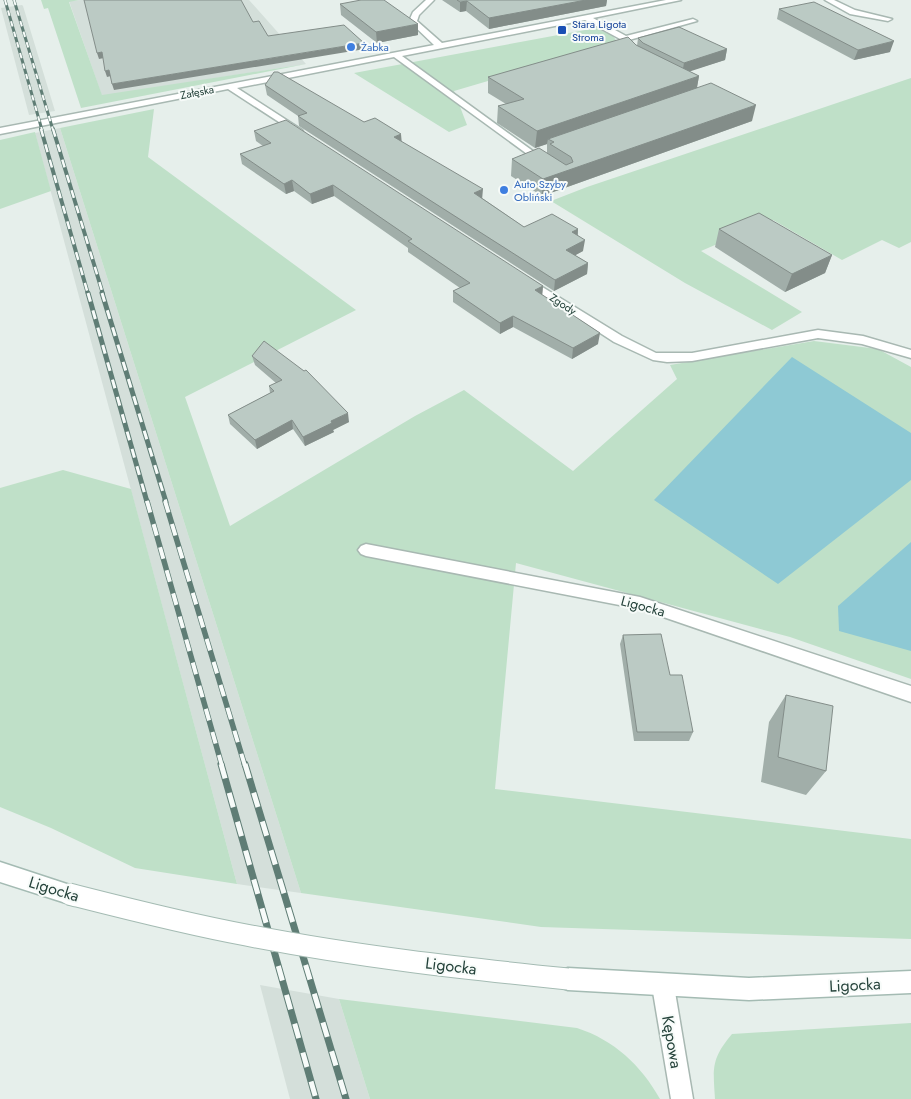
<svg xmlns="http://www.w3.org/2000/svg" width="911" height="1099" viewBox="0 0 911 1099" font-family="Jost,sans-serif">
	<style>
		.built { fill: #d4dfda }
		.green { fill: #bfe0c8 }
		.water { fill: #8ec9d4 }
		.lines { fill: none; stroke-linecap: round; stroke-linejoin: round }
		.street-casing { stroke: #a8b8b2; stroke-width: 3 }
		.secondary-casing { stroke: #a4bbb3; stroke-width: 3 }
		.street { fill: #fff; fill-rule: evenodd }
		.secondary { fill: #fff; fill-rule: evenodd }
		.rail-far4-casing { stroke: #5f7d75; stroke-width: 3 }
		.rail-far3-casing { stroke: #5f7d75; stroke-width: 4 }
		.rail-far2-casing { stroke: #5f7d75; stroke-width: 5 }
		.rail-far1-casing { stroke: #5f7d75; stroke-width: 5.5 }
		.rail-casing { stroke: #5f7d75; stroke-width: 7 }
		.rail-far4 { stroke: #f7fbf9; stroke-width: 2; stroke-dasharray: 5.5; stroke-linecap: butt }
		.rail-far3 { stroke: #f7fbf9; stroke-width: 2.5; stroke-dasharray: 8; stroke-linecap: butt }
		.rail-far2 { stroke: #f7fbf9; stroke-width: 3; stroke-dasharray: 9; stroke-linecap: butt }
		.rail-far1 { stroke: #f7fbf9; stroke-width: 4; stroke-dasharray: 12; stroke-linecap: butt }
		.rail { stroke: #f7fbf9; stroke-width: 5; stroke-dasharray: 15; stroke-linecap: butt }
		.secondary-bridge-casing { stroke: #a4bbb3; stroke-width: 23; stroke-linecap: butt }
		.secondary-bridge { stroke: #fff; stroke-width: 21 }
		.wall { fill: #a1aea9 }
		.shaded-wall { fill: #838d89 }
		.building { fill: #bbcac4; stroke: #838d89 }
		.transit-dot { fill: #1a4fb4; stroke: #f7fbf9; stroke-width: 2 }
		.shop-dot { fill: #3f7fe0; stroke: #f7fbf9; stroke-width: 2 }
		.labels { text-anchor: middle; dominant-baseline: central; stroke-width: 4; stroke-linejoin: round; paint-order: stroke }
		.far-transit-label { font-size: 11px; fill: #164399; stroke: #f7fbf9; text-anchor: start }
		.far-shop-label { font-size: 11px; fill: #366cbe; stroke: #f7fbf9; text-anchor: start }
		.far-street-label { font-size: 11px; fill: #24423a; stroke: #f7fbf9 }
		.street-label { font-size: 14px; fill: #24423a; stroke: #f7fbf9 }
		.near-street-label { font-size: 16px; fill: #24423a; stroke: #f7fbf9 }
	</style>
	<rect width="100%" height="100%" fill="#e6efeb"/>
	<!-- built -->
	<path class="built" d="M81,0H249L306,64L102,96L69,1Z
		M22,5L23,6L55,111L29,115L1,8Z
		M60,128L301,893L237,884L35,133Z
		M260,985L339,999L370,1099H290Z"/>
	<!-- green -->
	<path class="green" d="M41,0H79L69,2L102,95L306,64L81,108L48,8L44,9Z
		M596,28L613,36L618,43L454,91L467,125L449,132L354,73Z
		M911,78V242L899,248L882,240L842,260L773,220L701,251L802,312L772,330L685,283L551,201L587,187Z
		M154,109L148,157L356,310L185,397L230,526L415,416L464,390L573,471L677,379L670,365L814,341L878,349L911,367V679L790,637L516,563L495,789L911,839V939L541,927L301,893L60,128Z
		M35,132L51,191L0,209V140Z
		M63,470L131,489L237,884L135,868L51,828L0,807V488Z
		M339,999L577,1028C614,1040 641,1065 660,1099H370Z
		M911,1023V1099H715C713,1068 711,1059 732,1034Z"/>
	<!-- water -->
	<path class="water" d="M792,357L911,433V480L778,584L654,500Z
		M911,542V651L839,631L838,606Z"/>
	<g class="lines">
		<!-- street casing -->
		<g class="street-casing">
			<path id="street" d="M426,0H434L419,15L417,21L442,43L666,0H681L593,18L626,36L693,19L697,21L629,40L638,54L634,56L626,51L622,40L585,20L402,56L548,162L550,164L545,167L394,57L237,88L302,130L303,132L299,135L228,89L0,134V128L434,45L409,21L413,12Z
				M825,0H834L855,10L892,19L888,21L850,14Z
				M526,277L622,336L656,353H692L818,330L863,336L911,350V358L862,344L818,338L692,361L667,362L653,360L614,342L522,282L520,280L522,278Z
				M366,544L640,597L911,686V702L640,609L366,556L361,554L358,550L361,546Z
				M663,975L671,978L674,986L693,1099H671L652,986L655,978Z"/>
		</g>
		<!-- secondary casing -->
		<g class="secondary-casing">
			<path id="secondary" d="M0,862L76,887L79,894L76,901L69,904L0,882Z
				M568,968L749,978L911,971V993L749,1000L568,990L560,987L557,979L560,971Z"/>
		</g>
		<!-- street -->
		<use href="#street" class="street"/>
		<!-- secondary -->
		<use href="#secondary" class="secondary"/>
		<!-- rail-far4 casing -->
		<g class="rail-far4-casing">
			<path id="rail-far4" d="M5,0L42,130
				M14,0L53,130"/>
		</g>
		<!-- rail-far3 casing -->
		<g class="rail-far3-casing">
			<path id="rail-far3" d="M41,129L88,294
				M53,129L103,294"/>
		</g>
		<!-- rail-far2 casing -->
		<g class="rail-far2-casing">
			<path id="rail-far2" d="M88,293L147,502
				M102,293L166,502"/>
		</g>
		<!-- rail-far1 casing -->
		<g class="rail-far1-casing">
			<path id="rail-far1" d="M147,501L222,766
				M165,501L245,766"/>
		</g>
		<!-- rail casing -->
		<g class="rail-casing">
			<path id="rail" d="M221,764L316,1099
				M245,764L346,1099"/>
		</g>
		<!-- rail-far4 -->
		<use href="#rail-far4" class="rail-far4"/>
		<!-- rail-far3 -->
		<use href="#rail-far3" class="rail-far3"/>
		<!-- rail-far2 -->
		<use href="#rail-far2" class="rail-far2"/>
		<!-- rail-far1 -->
		<use href="#rail-far1" class="rail-far1"/>
		<!-- rail -->
		<use href="#rail" class="rail"/>
		<!-- secondary-bridge casing -->
		<g class="secondary-bridge-casing">
			<path id="secondary-bridge" d="M69,894C128,909 186,924 246,935C352,956 460,968 568,979"/>
		</g>
		<!-- secondary-bridge -->
		<use href="#secondary-bridge" class="secondary-bridge"/>
	</g>
	<!-- wall -->
	<path class="wall" d="M442,0H607L606,6L489,29L466,11L460,12Z
		M340,4L418,35L377,43L341,15Z
		M779,9L890,52L854,60L777,19Z
		M638,38L727,49L725,60L689,71L699,76L697,87L752,121L542,196L511,176L512,159L547,153V144L535,148L497,123L498,106L506,104L488,93V77L636,45L637,46Z
		M265,85L364,122L402,142L482,198L524,227L578,229V235L583,251L575,255L588,263L587,274L554,291L299,126L298,116L267,95Z
		M254,131L543,286L542,295L598,344L572,359L513,327L500,334L453,302V291L460,288L408,252V248L334,196L312,204L294,191L286,194L242,164L240,154L263,146L256,141Z
		M719,229L832,255L825,273L785,292L715,247Z
		M252,356L349,422L333,430L334,432L305,446L293,429L257,449L230,424L228,415L270,393L269,386L276,383L255,365Z
		M623,635L670,675L693,732L689,741H634L620,644Z
		M786,695L826,771L806,795L761,782L769,722Z"/>
	<!-- shaded-wall -->
	<path class="shaded-wall" d="M586,0H607L606,6L489,29V18Z
		M467,1L466,11L460,12V2Z
		M418,24V35L377,43L376,32Z
		M894,41L890,52L854,60L858,50Z
		M364,43L365,49L114,90L112,84Z
		M727,49L725,60L682,74L684,63Z
		M102,52L104,58L99,59L97,53Z
		M109,70L111,76L107,77L105,71Z
		M699,76L696,93L548,139L547,144L535,148L537,131Z
		M756,105L752,121L542,196L543,179Z
		M401,134L402,145L394,137Z
		M292,180L294,191L286,194L284,184Z
		M333,185L334,196L312,204L310,194Z
		M483,189L482,200L474,193Z
		M578,229L577,240L572,232Z
		M585,240L583,251L565,261L566,250Z
		M832,255L825,273L785,292L792,274Z
		M588,263L587,274L554,291L555,280Z
		M543,286L542,297L535,290Z
		M513,316V327L500,334V323Z
		M600,333L598,344L572,359L573,348Z
		M348,413L349,422L333,430L334,432L305,446L303,437L331,421Z
		M292,420L293,429L257,449L255,440Z"/>
	<!-- building -->
	<path class="building" d="M84,0H241L253,22L259,21L268,36L344,25L364,43L112,84L109,70L105,71L102,52L97,53Z
		M361,0H384L418,24L376,32L340,4Z
		M457,0H586L489,18L467,1L460,2Z
		M814,2L894,41L858,50L779,9Z
		M679,27L727,49L684,63L643,43L638,38Z
		M628,37L636,45L699,76L537,131L498,106L524,99L488,77Z
		M274,72H278L364,122L375,118L401,134L394,137L483,189L474,193L524,227L552,214L578,229L572,232L585,240L566,250L588,263L555,280L298,116L307,113L265,85Z
		M711,83L756,105L543,179L512,159L539,148L566,165L573,162L571,157L550,144L554,142L548,139Z
		M286,120L543,286L535,290L600,333L573,348L513,316L500,323L453,291L470,283L408,241L412,239L333,185L310,194L292,180L284,184L240,154L271,143L254,131Z
		M759,213L832,255L792,274L719,229Z
		M264,341L304,371L306,370L348,413L331,421L332,423L303,437L292,420L255,440L228,415L274,391L269,386L282,380L252,356Z
		M661,634L670,675H682L693,732H637L623,635Z
		M786,695L833,706L826,771L778,757Z"/>
	<!-- markers -->
	<rect class="transit-dot" x="557" y="25" width="10" height="10" rx="2.5"/>
	<g class="shop-dot">
		<circle cx="351" cy="47" r="5"/>
		<circle cx="504" cy="190" r="5"/>
	</g>
	<g class="labels">
		<!-- far-transit labels -->
		<g class="far-transit-label">
			<text x="572" y="24">Stara Ligota<tspan x="572" dy="13">Stroma</tspan></text>
		</g>
		<!-- far-shop labels -->
		<g class="far-shop-label">
			<text x="361" y="47">Żabka</text>
			<text x="514" y="184">Auto Szyby<tspan x="514" dy="13">Obliński</tspan></text>
		</g>
		<!-- far-street labels -->
		<g class="far-street-label">
			<text transform="translate(197 92) rotate(-11)">Załęska</text>
			<text transform="translate(563 304) rotate(33)">Zgody</text>
		</g>
		<!-- street labels -->
		<g class="street-label">
			<text transform="translate(643 606) rotate(15)">Ligocka</text>
		</g>
		<!-- near-street labels -->
		<g class="near-street-label">
			<text transform="translate(54 889) rotate(17)">Ligocka</text>
			<text transform="translate(451 966) rotate(7)">Ligocka</text>
			<text transform="translate(855 985) rotate(-3)">Ligocka</text>
			<text transform="translate(672 1042) rotate(80)">Kępowa</text>
		</g>
	</g>
</svg>
